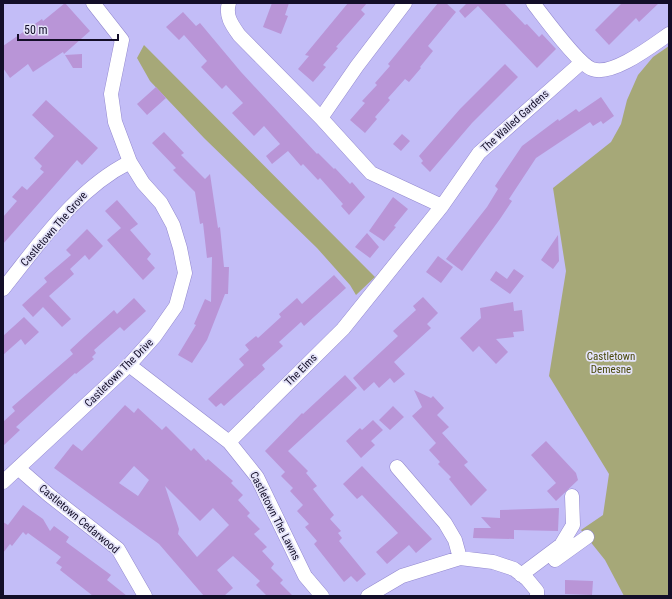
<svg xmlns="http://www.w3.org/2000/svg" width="672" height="599" viewBox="0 0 672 599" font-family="'Roboto Condensed',sans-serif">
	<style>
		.green { fill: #a6a878 }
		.building { fill: #b995d7; fill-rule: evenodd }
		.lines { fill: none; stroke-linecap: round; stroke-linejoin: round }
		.minor-casing { stroke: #9389cf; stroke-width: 15 }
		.minor { stroke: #fff; stroke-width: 14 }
		.labels { text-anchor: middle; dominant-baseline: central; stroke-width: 3.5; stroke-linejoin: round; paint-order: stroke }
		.street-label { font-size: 11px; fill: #130e28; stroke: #e4e3f9 }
		.park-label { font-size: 11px; fill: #4a4a0c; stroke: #e4e3f9 }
	</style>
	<rect width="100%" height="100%" fill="#c3bdf7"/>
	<!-- green -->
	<path class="green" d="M144,45L375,277L356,295L350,285L317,248L204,138L150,81L137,58Z
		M669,46V596H624L605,560L581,530L603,515L609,474L549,376L566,271L553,188L611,142L621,124L627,100L638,75L653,57Z"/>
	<!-- building -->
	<path class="building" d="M65,3L90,31L64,54L63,52L33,72L28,64L10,78L3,68V46L42,19L43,21Z
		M272,3H289L285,15L288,16L281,34L263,27Z
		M348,3H367L361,10L365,14L336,47L338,48L323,65L326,67L313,82L298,69L309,56L305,55Z
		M438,3H446L456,12L428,46L433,51L420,67L421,68L409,82L405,79L388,98L390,100L375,117L377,119L365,133L350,120L365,103L362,101L377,85L375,83L390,66L388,64Z
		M467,3H504L525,25L527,24L539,37L542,34L556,49L537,68L478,6L465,18L459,11Z
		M622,3H659L639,22L636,18L609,45L595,30Z
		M183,12L196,26L200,23L241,72L317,154L318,153L334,169L335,168L350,184L352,182L365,197L349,215L341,206L343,204L320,178L318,180L303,164L301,166L288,151L272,164L266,156L280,144L264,126L254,136L232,113L243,103L226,85L222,89L201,67L207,61L184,35L179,40L166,27Z
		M82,54V68H73L65,55Z
		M505,64L518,77L472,123L430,172L421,163L423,161L419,156L460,109Z
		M156,87L166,98L147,115L137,104Z
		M601,97L614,116L603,124L601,121L593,126L590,122L536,158L509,199L512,201L500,219L462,271L446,259L487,207L498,189L495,186L522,146L558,119L559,121L576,109L579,112Z
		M46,100L98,148L82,165L77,160L3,244V217L17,201L12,197L22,186L27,190L44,172L40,169L42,166L34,158L54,136L32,115Z
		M164,132L184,153L181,155L205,179L210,174L218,228L220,227L224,267H229L228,294H225L207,340L192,363L178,355L196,325L194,324L205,299L211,302L212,257L207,258L203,223L200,224L195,192L173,170L176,168L152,143Z
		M402,134L410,141L401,151L393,144Z
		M393,197L408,209L394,226L396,227L384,241L369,231Z
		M117,200L138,224L130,230L151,254L147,259L155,268L143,280L107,240L121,228L105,211Z
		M87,229L103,246L89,260L85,255L70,269L74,274L49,296L71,319L62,327L43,307L33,317L22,305L47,282L44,278L71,255L66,250Z
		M367,233L379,247L370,258L355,247Z
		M558,235L559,261L553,269L541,260Z
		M438,256L453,267L441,283L426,272Z
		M514,269L524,276L510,294L490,280L496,271L507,279Z
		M334,275L346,288L304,326L301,322L279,342L283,346L262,365L265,369L224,406L221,403L216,407L208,399L244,365L239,359L249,350L245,345L256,336L258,338L281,317L279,314L297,298L302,304Z
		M423,297L438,313L427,324L431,328L394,362L405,374L394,383L390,378L379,388L374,382L364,391L353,378L398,336L393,331L416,310L413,306Z
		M134,298L146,311L124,331L120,327L94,350L96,353L92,357L94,359L76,374L75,373L16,427L20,430L3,446V422L15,411L12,407L73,354L70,350L85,336L114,310L117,314Z
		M513,302L514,311L522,310L524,331L513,332L514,337L496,339L508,352L496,364L479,346L473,352L460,338L481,318L480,308Z
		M24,317L39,332L25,345L21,339L3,355V336Z
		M345,375L357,388L288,451L308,471L306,473L317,486L313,489L334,515L330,519L341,531L338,533L342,538L339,541L366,574L357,582L351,576L344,582L314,544L317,541L305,527L309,524L297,511L303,505L290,491L293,488L281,476L285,472L265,451L302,413L303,414Z
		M414,390L431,398L433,396L444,408L437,415L449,427L442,433L468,462L464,465L487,490L471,506L449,479L451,477L438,464L440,462L429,450L436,443L412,416L422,407Z
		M125,405L134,413L138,408L162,430L166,426L191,451L194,448L206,461L208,459L233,481L231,483L243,495L238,500L250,513L247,516L260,529L254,534L267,547L262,551L274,564L271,568L283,580L280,583L293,596H267L256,585L260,581L233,556L217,570L233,588L224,596H204L159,544L54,468L73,444L82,451ZM134,466L149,480L138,496L119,483ZM165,486L200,521L213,508L229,525L197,557L178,534L179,529Z
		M393,406L404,417L390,430L379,420Z
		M373,420L383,430L371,441L375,445L361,458L346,441L360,428L362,430Z
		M546,441L576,473L578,480L556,501L547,491L556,483L531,455Z
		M362,466L432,539L416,553L409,545L387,564L376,552L398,533L362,495L357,499L343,484Z
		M23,505L43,519L50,531L54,526L69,537L66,542L111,575L107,580L127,596H93L60,570L62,567L56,563L61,557L28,533L26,535L23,532L12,546L10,544L3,553V522L8,525Z
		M559,508L558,531L514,530V539L473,538L474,528H491L481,517L500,518V510Z
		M565,580L593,581L592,595L565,594Z"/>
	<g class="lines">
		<!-- minor casing -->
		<g class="minor-casing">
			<path id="minor" d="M229,3C225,16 232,25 239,35L321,118L371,173L442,206
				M533,3C544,17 578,64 592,69C612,77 653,45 669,34
				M321,118L357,66L405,3
				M3,289C40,243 76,189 130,162
				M129,365L229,442L257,477L305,576L322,596
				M229,442L343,329L442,206L479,153L582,62
				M397,467L445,523L455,540L460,558
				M18,468L49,495L118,549L145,596
				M3,482L129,365L155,336L176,306L185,273L180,248L173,225L161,203L143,183L130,162L115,122L111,94L122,40L93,3
				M555,560L587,537
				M521,575L561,545L573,525L572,496
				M368,596L402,576L460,558L493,562L514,569L527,579L537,591V596"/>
		</g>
		<!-- minor -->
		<use href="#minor" class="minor"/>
	</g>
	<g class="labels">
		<!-- street labels -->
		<g class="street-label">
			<text transform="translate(515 121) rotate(-42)">The Walled Gardens</text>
			<text transform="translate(54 229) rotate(-49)">Castletown The Grove</text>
			<text transform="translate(301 370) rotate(-45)">The Elms</text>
			<text transform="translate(119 373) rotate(-45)">Castletown The Drive</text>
			<text transform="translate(275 516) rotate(63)">Castletown The Lawns</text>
			<text transform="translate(79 519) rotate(40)">Castletown Cedarwood</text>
		</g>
		<!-- park labels -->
		<g class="park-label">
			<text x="611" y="356">Castletown<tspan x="611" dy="13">Demesne</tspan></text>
		</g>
	</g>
	<!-- border -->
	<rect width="672" height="599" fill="none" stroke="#130e28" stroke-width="8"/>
	<!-- scale -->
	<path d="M18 34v6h100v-6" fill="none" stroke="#130e28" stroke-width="2"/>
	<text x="24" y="34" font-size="12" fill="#130e28" stroke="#e4e3f9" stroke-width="3" paint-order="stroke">50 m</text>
</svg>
